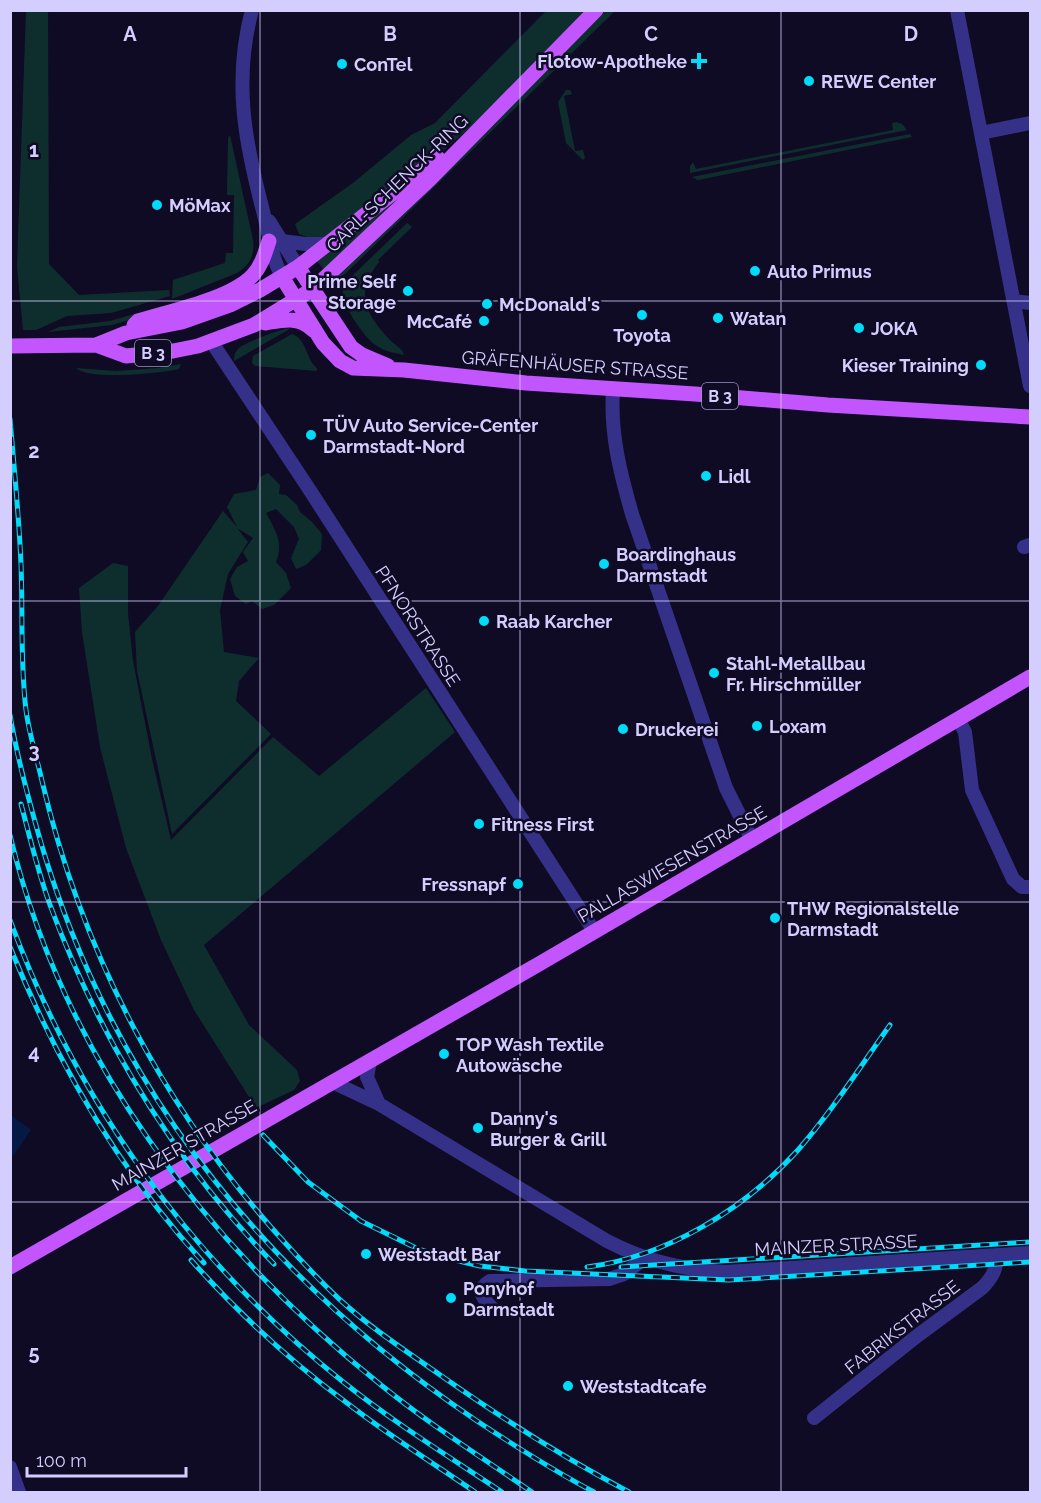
<svg xmlns="http://www.w3.org/2000/svg" width="1041" height="1503" viewBox="0 0 1041 1503" font-family="Raleway,sans-serif">
	<style>
		.green { fill: #0e2e2e }
		.water { fill: #041a44 }
		.lines { fill: none; stroke-linecap: round; stroke-linejoin: round }
		.minor { stroke: #363188; stroke-width: 14 }
		.major { stroke: #c355ff; stroke-width: 15 }
		.rail-casing { stroke: #00dbf9; stroke-width: 5 }
		.rail { stroke: #100b24; stroke-width: 3; stroke-dasharray: 9; stroke-linecap: butt }
		.grid { fill: none; stroke: #d4ceff; stroke-width: 1.5; stroke-opacity: 0.55 }
		.poi-dot { fill: #00dbf9; stroke: #100b24; stroke-width: 2 }
		.labels { text-anchor: middle; dominant-baseline: central; stroke-width: 5; stroke-linejoin: round; paint-order: stroke }
		.shield { fill: #100b24; stroke: #9994bd; stroke-width: 1.5 }
		.shield-label { font-size: 16px; font-weight: bold; fill: #d4ceff }
		.poi-label { font-size: 18px; font-weight: bold; fill: #d4ceff; stroke: #100b24; text-anchor: start }
		.street-label { font-size: 18px; fill: #d4ceff; stroke: #100b24 }
		.grid-label { font-size: 20px; text-anchor: middle; font-weight: bold; fill: #d4ceff; stroke: #100b24; stroke-width: 5; stroke-linejoin: round; paint-order: stroke }
	</style>
	<rect width="100%" height="100%" fill="#100b24"/>
	<!-- green -->
	<path class="green" d="M26,11H48L49,264L79,295L169,290L170,296L111,313L67,316L36,330H23L17,266Z
		M546,11H588L475,123L430,162L329,237L315,240L299,234L295,224L353,183L411,135L435,123Z
		M604,11H615L345,274L337,281L333,280L508,109Z
		M566,90H570L572,94L564,96L575,151L583,150L585,158L583,160L566,143L558,102Z
		M896,122L902,124L907,130L690,173V166L693,162L696,169L893,130L892,123Z
		M910,134L912,137L698,180L692,177Z
		M230,135L253,240C255,255 250,265 237,273L172,299L173,280L225,263L226,253H233L234,195H227L228,138Z
		M407,189L409,191L326,272L316,260Z
		M407,223L412,227L378,260L379,262C353,294 367,316 391,341C396,346 402,348 404,355C395,353 386,352 377,346C366,340 345,309 343,296C342,289 345,284 349,279Z
		M162,306L166,310L112,325L48,332L59,327L110,321Z
		M290,328L288,330L234,361C234,356 235,352 239,348C247,342 280,329 290,328Z
		M292,334C308,340 305,359 317,368V371L255,366L252,363L253,356Z
		M181,364L179,369C160,373 89,381 76,368L116,371L159,368Z
		M268,473L280,485L279,494L286,495L297,505L300,512L312,522L322,534L321,550L306,565L296,569L291,558L299,539L294,527L276,509L266,513C275,530 284,542 276,562L286,573L291,588L274,605L262,609L252,601L246,604L235,596L230,579L237,567L248,561L243,552L253,538L237,528L248,542L228,574L220,610L224,652L259,658L239,681L236,701L271,734L172,834L137,671L135,632L158,606L223,511L237,527L227,507L234,494L256,490L260,477Z
		M113,563L128,566V613L133,661L152,759L171,840L273,737L319,776L426,688L455,732L204,945L249,1025L297,1070L300,1081L294,1090L256,1108L194,1010L161,940L126,848L100,747L82,632L79,588Z"/>
	<!-- water -->
	<path class="water" d="M11,1115L31,1130L11,1159Z"/>
	<g class="lines">
		<!-- minor -->
		<path class="minor" d="M252,10C233,81 245,142 263,211C269,234 271,256 282,277
			M957,10L1030,386
			M981,133L1030,123
			M269,221L298,267
			M282,241L305,244H331
			M1014,301L1030,303
			M211,341L311,492L594,931
			M613,389C610,433 620,472 632,514L726,788L752,840
			M1024,547L1030,545
			M958,719L965,732L972,790L1013,879L1022,887H1030
			M370,1061L367,1077L379,1104
			M332,1082L379,1104L607,1241C645,1261 682,1270 725,1272L1030,1253
			M493,1309C484,1299 474,1291 490,1281L609,1279L624,1274L645,1258
			M814,1418L917,1336L982,1288C992,1278 997,1269 997,1255
			M10,1467L19,1492"/>
		<!-- major -->
		<path class="major" d="M298,267L351,347L362,355L388,366
			M282,277L323,343L340,361L353,368L404,370L526,383L695,394L828,405L1030,417
			M265,323C284,320 299,316 313,330
			M134,325L138,321C170,311 231,299 253,275C262,265 265,253 269,241
			M96,345L126,356L173,351L198,346L254,325L313,289L430,179L596,10
			M10,346L96,345L126,333L182,322L230,305L260,290L298,267L438,158
			M10,1267L539,964L1030,677"/>
		<!-- rail casing -->
		<g class="rail-casing">
			<path id="rail" d="M10,419C14,467 19,516 21,564C23,613 20,661 26,710C29,734 37,758 42,781C83,956 166,1113 287,1245C306,1266 325,1287 347,1306C377,1333 411,1354 443,1377C503,1419 564,1458 629,1492
				M10,715C17,758 29,801 41,843C114,1090 265,1278 477,1421C515,1446 554,1471 594,1492
				M21,804C30,838 38,872 50,905C100,1039 174,1161 274,1264
				M10,835C62,1056 206,1245 381,1385C429,1424 481,1457 532,1492
				M10,920C77,1102 190,1260 342,1381C393,1422 448,1456 502,1492
				M10,947C57,1063 119,1171 204,1263
				M263,1135L308,1182L361,1221L416,1248L446,1258L480,1266L525,1271L729,1280L1030,1262
				M191,1260C238,1313 290,1361 347,1403C388,1435 433,1463 475,1492
				M587,1267C666,1257 745,1209 798,1150C832,1111 860,1067 890,1025
				M621,1267L1030,1242"/>
		</g>
		<!-- rail -->
		<use href="#rail" class="rail"/>
	</g>
	<!-- grid -->
	<path class="grid" d="M260,10V1492M520,10V1492M781,10V1492M10,301H1030M10,601H1030M10,902H1030M10,1202H1030"/>
	<!-- markers -->
	<g class="poi-dot">
		<path d="M696 52h6v6h6v6h-6v6h-6v-6h-6v-6h6z"/>
		<circle cx="342" cy="64" r="6"/>
		<circle cx="809" cy="81" r="6"/>
		<circle cx="157" cy="205" r="6"/>
		<circle cx="755" cy="271" r="6"/>
		<circle cx="408" cy="291" r="6"/>
		<circle cx="487" cy="304" r="6"/>
		<circle cx="642" cy="315" r="6"/>
		<circle cx="718" cy="318" r="6"/>
		<circle cx="484" cy="321" r="6"/>
		<circle cx="859" cy="328" r="6"/>
		<circle cx="981" cy="365" r="6"/>
		<circle cx="311" cy="435" r="6"/>
		<circle cx="706" cy="476" r="6"/>
		<circle cx="604" cy="564" r="6"/>
		<circle cx="484" cy="621" r="6"/>
		<circle cx="714" cy="673" r="6"/>
		<circle cx="757" cy="726" r="6"/>
		<circle cx="623" cy="729" r="6"/>
		<circle cx="479" cy="824" r="6"/>
		<circle cx="518" cy="884" r="6"/>
		<circle cx="775" cy="918" r="6"/>
		<circle cx="444" cy="1054" r="6"/>
		<circle cx="478" cy="1128" r="6"/>
		<circle cx="366" cy="1254" r="6"/>
		<circle cx="451" cy="1298" r="6"/>
		<circle cx="568" cy="1386" r="6"/>
	</g>
	<g class="labels">
		<!-- shield labels -->
		<g class="shield">
			<rect x="135" y="340" width="36" height="26" rx="4.5"/>
			<rect x="702" y="383" width="36" height="26" rx="4.5"/>
		</g>
		<g class="shield-label">
			<text x="153" y="353">B 3</text>
			<text x="720" y="396">B 3</text>
		</g>
		<!-- poi labels -->
		<g class="poi-label">
			<text x="687" y="61" text-anchor="end">Flotow-Apotheke</text>
			<text x="354" y="64">ConTel</text>
			<text x="821" y="81">REWE Center</text>
			<text x="169" y="205">MöMax</text>
			<text x="767" y="271">Auto Primus</text>
			<text x="396" y="281" text-anchor="end">Prime Self<tspan x="396" dy="21">Storage</tspan></text>
			<text x="499" y="304">McDonald's</text>
			<text x="730" y="318">Watan</text>
			<text x="472" y="321" text-anchor="end">McCafé</text>
			<text x="871" y="328">JOKA</text>
			<text x="642" y="335" text-anchor="middle">Toyota</text>
			<text x="969" y="365" text-anchor="end">Kieser Training</text>
			<text x="323" y="425">TÜV Auto Service-Center<tspan x="323" dy="21">Darmstadt-Nord</tspan></text>
			<text x="718" y="476">Lidl</text>
			<text x="616" y="554">Boardinghaus<tspan x="616" dy="21">Darmstadt</tspan></text>
			<text x="496" y="621">Raab Karcher</text>
			<text x="726" y="663">Stahl-Metallbau<tspan x="726" dy="21">Fr. Hirschmüller</tspan></text>
			<text x="769" y="726">Loxam</text>
			<text x="635" y="729">Druckerei</text>
			<text x="491" y="824">Fitness First</text>
			<text x="506" y="884" text-anchor="end">Fressnapf</text>
			<text x="787" y="908">THW Regionalstelle<tspan x="787" dy="21">Darmstadt</tspan></text>
			<text x="456" y="1044">TOP Wash Textile<tspan x="456" dy="21">Autowäsche</tspan></text>
			<text x="490" y="1118">Danny's<tspan x="490" dy="21">Burger &amp; Grill</tspan></text>
			<text x="378" y="1254">Weststadt Bar</text>
			<text x="463" y="1288">Ponyhof<tspan x="463" dy="21">Darmstadt</tspan></text>
			<text x="580" y="1386">Weststadtcafe</text>
		</g>
		<!-- street labels -->
		<g class="street-label">
			<text transform="translate(397 183) rotate(-44)">CARL-SCHENCK-RING</text>
			<text transform="translate(575 365) rotate(4)">GRÄFENHÄUSER STRASSE</text>
			<text transform="translate(418 626) rotate(57)">PFNORSTRASSE</text>
			<text transform="translate(672 864) rotate(-30)">PALLASWIESENSTRASSE</text>
			<text transform="translate(184 1145) rotate(-30)">MAINZER STRASSE</text>
			<text transform="translate(836 1245) rotate(-3)">MAINZER STRASSE</text>
			<text transform="translate(902 1327) rotate(-38)">FABRIKSTRASSE</text>
		</g>
	</g>
	<g class="grid-label">
		<text x="130" y="41">A</text>
		<text x="390" y="41">B</text>
		<text x="651" y="41">C</text>
		<text x="911" y="41">D</text>
		<text x="34" y="157">1</text>
		<text x="34" y="458">2</text>
		<text x="34" y="758">3</text>
		<text x="34" y="1059">4</text>
		<text x="34" y="1360">5</text>
	</g>
	<!-- border -->
	<rect width="1041" height="1503" fill="none" stroke="#d4ceff" stroke-width="24"/>
	<!-- scale -->
	<path d="M27 1467v9h159v-9" fill="none" stroke="#d4ceff" stroke-width="3"/>
	<text x="36" y="1467" font-size="18" fill="#d4ceff" stroke="#100b24" stroke-width="4.5" paint-order="stroke">100 m</text>
</svg>
